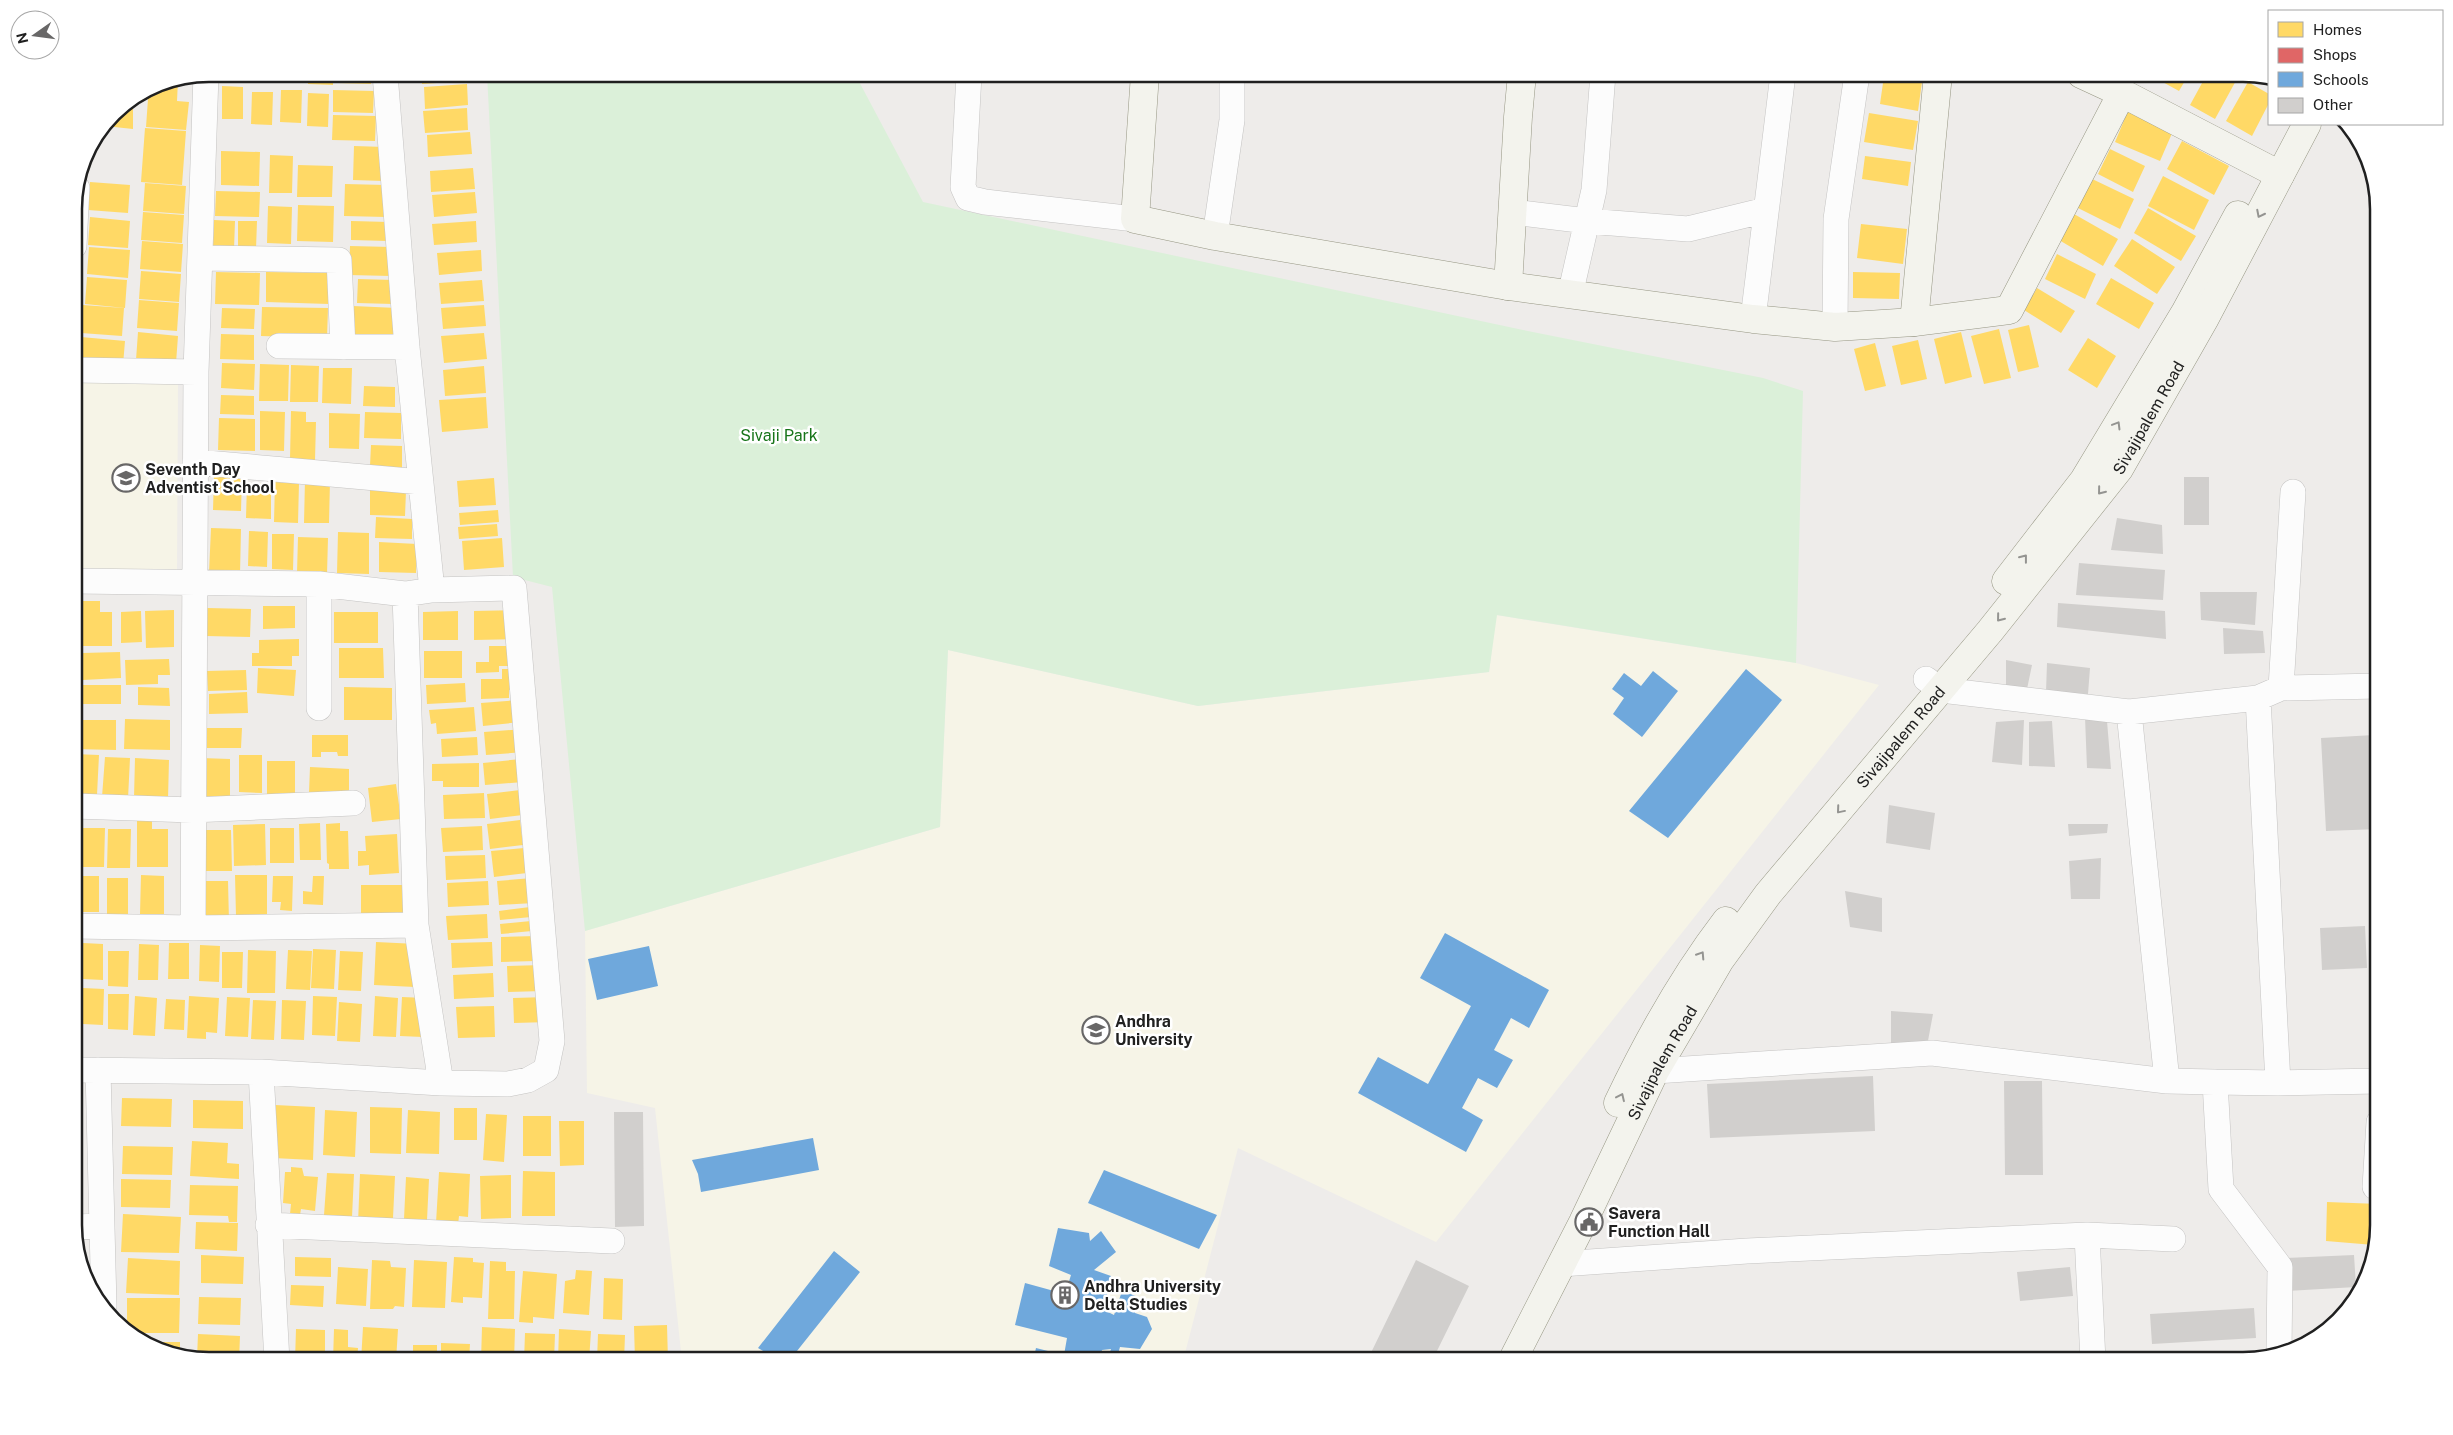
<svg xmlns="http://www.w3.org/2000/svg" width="2453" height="1435" viewBox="0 0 2453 1435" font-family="'Public Sans',sans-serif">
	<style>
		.education { fill: #f6f4e7 }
		.park { fill: #dbf0d9 }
		.homes { fill: #ffd966 }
		.shops { fill: #e06666 }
		.schools { fill: #6fa8dc }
		.building { fill: #d1cfcd }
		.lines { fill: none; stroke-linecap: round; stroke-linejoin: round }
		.street-casing { stroke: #c4c3c2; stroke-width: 26 }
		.secondary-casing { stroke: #969683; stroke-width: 29 }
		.street { stroke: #fcfcfc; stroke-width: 25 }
		.secondary { stroke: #f3f3ed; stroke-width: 28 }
		.oneway { stroke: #949491 }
		.labels { text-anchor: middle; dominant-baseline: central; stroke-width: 5; stroke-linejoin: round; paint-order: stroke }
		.street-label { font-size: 16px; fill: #202020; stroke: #fff }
		.park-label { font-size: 16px; fill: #18751a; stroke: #fff }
		.poi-label { font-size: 16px; font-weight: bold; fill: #202020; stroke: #fff; text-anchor: start }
		.rim { fill: none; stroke: #202020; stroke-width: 2.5 }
	</style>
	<rect width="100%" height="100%" fill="#eeecea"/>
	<!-- education -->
	<path class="education" d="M74,380L178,381L177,576L74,574Z
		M1496,615L1796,663L1879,685L1436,1242L1238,1148L1183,1361H682L655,1108L587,1093L585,931L940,827L948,650L1198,706L1489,672Z"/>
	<!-- park -->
	<path class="park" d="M487,74H855L923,202L1523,330L1763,378L1803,391L1796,663L1497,615L1489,672L1198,706L948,650L940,827L585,931L552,587L513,577Z"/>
	<!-- homes -->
	<path class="homes" d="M308,74H333V85L308,84Z
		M338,74H372L371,84L338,83Z
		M421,74H465L466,81L422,84Z
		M2148,74H2189L2179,91Z
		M2207,74H2232L2238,77L2215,119L2190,105Z
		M1884,76L1922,82L1918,111L1880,104Z
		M178,80L177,101L189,102L186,130L146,127L148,99L137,98L158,84Z
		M2248,82L2269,94V103L2252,136L2226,121Z
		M467,84L468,105L425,109L424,87Z
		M222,86L243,87V119H222Z
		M281,90H302L301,123L280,122Z
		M333,90L374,91L373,113L333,112Z
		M252,92H273L272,125L251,124Z
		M308,93L329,94L328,127L307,126Z
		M133,101V129L105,126L114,113Z
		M467,108L468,130L425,133L423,111Z
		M2128,111L2173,131L2160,161L2115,142Z
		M1869,113L1918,121L1913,150L1864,142Z
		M333,115L376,116L375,141L332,140Z
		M145,128L186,131L182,185L141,182Z
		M470,132L472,154L428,157L427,135Z
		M2182,141L2229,166L2214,195L2167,169Z
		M354,146L385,147L384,181L353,180Z
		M2110,149L2145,166L2133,192L2098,174Z
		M221,151L260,152L259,186L221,185Z
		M270,155L293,156L292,193H269Z
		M1865,156L1911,162L1908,186L1862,179Z
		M298,165L333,166L332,197H297Z
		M473,168L475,189L431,192L430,171Z
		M2163,176L2209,200L2194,230L2148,206Z
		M2088,177L2134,199L2120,229L2074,206Z
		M90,182L130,185L128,213L88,210Z
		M145,183L186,186L184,214L143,211Z
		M345,184L386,185V217L344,216Z
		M216,191L260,192L259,217L215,216Z
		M475,192L477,213L434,217L432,195Z
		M298,205L334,206L333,242L297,241Z
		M268,206L292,207L291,244L267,243Z
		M2148,208L2196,236L2181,261L2134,233Z
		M143,212L184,215L182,243L141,240Z
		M2074,214L2118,239L2103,266L2059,240Z
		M90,217L130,221L128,248L88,245Z
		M214,220L235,221L234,249L213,248Z
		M238,221H257L256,249H238Z
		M351,221L389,222L388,241L351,240Z
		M476,221L477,242L434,245L432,224Z
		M1861,224L1907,229L1903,264L1857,258Z
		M2132,239L2175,267L2157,294L2114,266Z
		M142,241L183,244L181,272L140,269Z
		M350,246L392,247L391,276L349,275Z
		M89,247L130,250L128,278L87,274Z
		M481,250L482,271L439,275L437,253Z
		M2057,254L2096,274L2085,299L2045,279Z
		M141,271L181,274L179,302L139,299Z
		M216,272L260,273L259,305L215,304Z
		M266,272L330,273L329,304L266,302Z
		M1853,272L1900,273L1899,299L1853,298Z
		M87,277L127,280L125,308L85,304Z
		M2111,278L2154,303L2139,329L2096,304Z
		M358,279L394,280L393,304L357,303Z
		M482,280L484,301L441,304L439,283Z
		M2037,288L2075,311L2061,333L2024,310Z
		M139,300L179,303L177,331L137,328Z
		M83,305L124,308L122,336L81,333Z
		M484,305L486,326L443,329L441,308Z
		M353,306L397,308L396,340L352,339Z
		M262,307L328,308L327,338L261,336Z
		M222,308L255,309L254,329L221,328Z
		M2029,325L2039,367L2018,372L2008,330Z
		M1999,329L2011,378L1984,384L1971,336Z
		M138,332L178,336L176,363L136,360Z
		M1961,332L1972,377L1945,384L1934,339Z
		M484,333L487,359L444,363L441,336Z
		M221,334L254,335V360L220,359Z
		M81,337L125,341L123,365L80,362Z
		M2088,338L2116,356L2097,388L2068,370Z
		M1918,340L1927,379L1901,385L1892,346Z
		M1875,343L1886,386L1865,391L1854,349Z
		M222,363L255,364L254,390L221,388Z
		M260,364L289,365L288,401H259Z
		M291,365L319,366L318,402H290Z
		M484,366L486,393L445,396L443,370Z
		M323,368H352L351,404L322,403Z
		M364,386L395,387V407L363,406Z
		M221,395L254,396V415L220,414Z
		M486,397L488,428L442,432L439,400Z
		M260,411L285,412L284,451L260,450Z
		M291,411L306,412V422H316L315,460L290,459Z
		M365,412L401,413V439L364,438Z
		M329,413L360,414L359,449L329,448Z
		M219,418L255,419V451L218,450Z
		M371,445L402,446V468L370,466Z
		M214,475L242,476L241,511L213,510Z
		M494,478L496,505L459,507L457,481Z
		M305,480L330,481L329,523H304Z
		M275,482L299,483L298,523L274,522Z
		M247,483L271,484V519L246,518Z
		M370,489L406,491L405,516L370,515Z
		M498,510L499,522L460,525L459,513Z
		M376,517L412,519V539L375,538Z
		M497,524L498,536L459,539L458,527Z
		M211,528L241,529L240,574L209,573Z
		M249,531L268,532L267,567L248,566Z
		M338,532L369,533V574L337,573Z
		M272,534H294L293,570L272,569Z
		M298,537L328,538L327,574L297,573Z
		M502,538L504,567L464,570L462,541Z
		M379,542L417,544L416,573L379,572Z
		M81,601H100V612H112V646H82Z
		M263,606H295V628L263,629Z
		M207,608L251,609L250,637L206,636Z
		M174,610V647L146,648L145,611Z
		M516,610V639L474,640V611Z
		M141,611L142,642L121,643V612Z
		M458,611V640H423V612Z
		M334,612H378V643H334Z
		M299,639V656H292V666H252V653H259V640Z
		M489,646H512V666H499V672L476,673V662H489Z
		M339,648H383L384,678H339Z
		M424,651H462V678H424Z
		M120,652L121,678L83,680L82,653Z
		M169,659L170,675H158V684L126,685L125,660Z
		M258,668L296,670L294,696L257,693Z
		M502,669H513L514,687L509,690V698L481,699V679H502Z
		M246,670L247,690L208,691L207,671Z
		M465,683L466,702L427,704L426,685Z
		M83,685H121V704H83Z
		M138,687L169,688L170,706L138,705Z
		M344,687L392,688V720H344Z
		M247,692L248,713L209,714V694Z
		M519,700L521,722L483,726L481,703Z
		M474,707L476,731L437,734L436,723L431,724L429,710Z
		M125,719L170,720V750L124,749Z
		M74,720H116V750L74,749Z
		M206,728H242L241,748H206Z
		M523,729L525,752L486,755L484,732Z
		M312,735H348V756H338L337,752H321V757H312Z
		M477,737L478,755L442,757L441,739Z
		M74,754L99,755L97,795L74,794Z
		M239,755H262V793L239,792Z
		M105,757L130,758L128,799L102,797Z
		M135,758L169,760L168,799L134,798Z
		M201,758L230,759V800H201Z
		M521,759L523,782L485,785L483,763Z
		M267,761H295V795H267Z
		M479,763V787H443V781H432V764Z
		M310,767L349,769V795L309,793Z
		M396,784L401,819L372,822L368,788Z
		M520,790L523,815L490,819L487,794Z
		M484,793L485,818L444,819L443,795Z
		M137,820L152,821V829H168V867H137Z
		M520,820L523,845L490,849L487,824Z
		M320,823L321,860H300L299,824Z
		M340,823V831H348L349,869H329V864L327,863L326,824Z
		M265,824L266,865L234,866L233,825Z
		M482,826L483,850L443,852L441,828Z
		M82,828H105L104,867H81Z
		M270,828H294V863H270Z
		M108,829H131L130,868H107Z
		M199,830H231L232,871H200Z
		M397,834L399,873L369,875V865L358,866V851H366L365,836Z
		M524,848L527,873L494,877L491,851Z
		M485,855L486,878L446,880L445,856Z
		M141,875L164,876V914H140Z
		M235,875H267V915L236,916Z
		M79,876H99V912H79Z
		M273,876H293L292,911L280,910L281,902H272Z
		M313,876H324L323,905L303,904V891L312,892Z
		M107,878H128V914H107Z
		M532,878L534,903L499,905L497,881Z
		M196,881H228L229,922H197Z
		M488,881L489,905L448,907L447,883Z
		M361,885H405L406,916H361Z
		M530,907L531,917L500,920L499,911Z
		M487,914L488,938L448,940L446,916Z
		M531,921L532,931L501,934L500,924Z
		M536,936V961L501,962V937Z
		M376,942L417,944L415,987L374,985Z
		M492,942L493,966L452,968L451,943Z
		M83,943L103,944V980L83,979Z
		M169,943H189V979H168Z
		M139,944L159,945L158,980H138Z
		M200,945L220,946L219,982L199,981Z
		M313,949L336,950L334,989L311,988Z
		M248,950L276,951L275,993H247Z
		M288,950L312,951L310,990L286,989Z
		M108,951H129L128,987L108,986Z
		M340,951L363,952L361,991L338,990Z
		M222,952H243L242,988H222Z
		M542,965L543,991L508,992L507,966Z
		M493,973L494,997L454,999L453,975Z
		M83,988L104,989L103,1025L83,1024Z
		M108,994H129L128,1030L108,1029Z
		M135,996L157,998L155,1036L133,1035Z
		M189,996L219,998L217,1033L206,1032V1039L187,1038Z
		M313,996L337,997L335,1036L312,1035Z
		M375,996L398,998L396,1037L373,1036Z
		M227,997L250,998L248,1037L225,1036Z
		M402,997L425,998L423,1037L400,1036Z
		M548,997L549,1022L514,1023L513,998Z
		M166,999L185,1000L184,1030L164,1029Z
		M253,1000L276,1001L274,1040L251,1039Z
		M282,1000L306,1001L304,1040L281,1039Z
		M339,1002L362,1004L360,1042L337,1041Z
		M494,1006L495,1037L458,1038L456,1007Z
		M122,1098L172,1099L171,1127L121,1126Z
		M193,1100L243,1101V1129L193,1128Z
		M275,1105L315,1107L313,1160L273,1158Z
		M370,1107L402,1108L401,1154L370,1153Z
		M454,1108H477V1140H454Z
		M325,1110L357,1112L355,1157L323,1155Z
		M408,1110L440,1112L439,1154L406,1153Z
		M486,1114L507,1115L504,1162L483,1160Z
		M523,1116H551V1156H523Z
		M559,1121H584V1165L560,1166Z
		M192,1141L228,1143L227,1163L239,1164V1179L190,1176Z
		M123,1146L173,1147L172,1175L122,1174Z
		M291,1167L302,1168L304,1176L318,1177L315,1211L301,1209L300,1215L290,1214L291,1204L283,1203L285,1172H291Z
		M523,1171L555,1172V1216H522Z
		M439,1172L470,1174L468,1217L459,1216L458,1225L436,1223Z
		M327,1173L354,1174L352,1217L324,1215Z
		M360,1174L395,1176L393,1218L358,1223Z
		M511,1175V1218L481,1219L480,1176Z
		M406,1177L429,1179L427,1220L404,1219Z
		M121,1179L171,1180L170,1208L121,1207Z
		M190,1185L238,1186L237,1222H229L228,1216L189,1215Z
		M2327,1202L2379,1204V1225L2374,1245L2326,1241Z
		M123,1214L181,1217L179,1253L121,1252Z
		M196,1222L238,1223L237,1251L195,1249Z
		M201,1255L244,1257L243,1284L201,1283Z
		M295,1257L331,1258V1277L295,1276Z
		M454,1257L473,1258V1262L484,1263L482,1298L463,1297V1303L451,1302Z
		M128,1258L180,1261L179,1295L126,1293Z
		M372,1260L390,1261L391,1267L406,1268L404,1307L395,1306L393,1309H370Z
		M414,1260L447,1262L445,1308L412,1307Z
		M490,1261L506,1262V1271H515L514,1319H488Z
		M338,1267L368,1269L366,1306L336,1304Z
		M576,1270L592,1271L589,1315L563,1313L565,1281L575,1279Z
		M523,1271L557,1274L554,1319L533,1317V1323L519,1322Z
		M604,1278L623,1279L622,1320L603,1319Z
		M291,1285L324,1286L323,1307L290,1305Z
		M199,1297L241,1298L240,1325L198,1324Z
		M127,1298H180L179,1333H131L127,1329Z
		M667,1325L668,1361H635L634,1326Z
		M363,1327L398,1329L396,1361H361Z
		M482,1327L515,1329L514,1361H481Z
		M296,1329L325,1330V1361H295Z
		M334,1329L348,1330V1347L358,1348L357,1361H333Z
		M559,1329L591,1331L589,1361H558Z
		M525,1333L555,1334L554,1361H524Z
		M198,1334L240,1336L239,1361H210L197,1358Z
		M598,1334L625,1335L624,1361H597Z
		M141,1342H180V1353L142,1343Z
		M441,1343L470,1344L469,1361H441Z
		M413,1345H437V1361H413Z"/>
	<!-- shops -->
	<path class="shops" d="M74,1102H78L79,1141H74Z"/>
	<!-- schools -->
	<path class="schools" d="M1746,669L1782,700L1668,838L1629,811Z
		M1653,671L1678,691L1642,737L1613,714L1624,698L1612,689L1624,673L1641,686Z
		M1445,933L1549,990L1529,1028L1511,1018L1494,1050L1513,1060L1497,1088L1478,1078L1462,1108L1483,1120L1466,1152L1358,1093L1378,1057L1428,1084L1471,1006L1420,978Z
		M649,946L658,986L597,1000L588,959Z
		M813,1138L819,1170L701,1192L698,1174L692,1160Z
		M1104,1170L1217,1215L1199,1249L1088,1203Z
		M1058,1228L1089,1233L1090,1241L1101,1231L1116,1252L1094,1270L1111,1276L1104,1310L1114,1315L1122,1291L1136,1296L1135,1313L1147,1317L1152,1329L1140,1349L1120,1347L1118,1354L1124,1361H1107L1111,1349L1102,1350L1099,1361H1033L1036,1348L1064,1355L1067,1338L1015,1325L1025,1283L1065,1294L1071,1275L1049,1266Z
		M834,1251L860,1272L789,1361H780L758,1348Z"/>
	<!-- building -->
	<path class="building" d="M2184,477H2209V525H2184Z
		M2117,518L2162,525L2163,554L2111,550Z
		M2079,563L2165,570L2163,600L2076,595Z
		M2200,592H2257L2255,625L2201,620Z
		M2058,603L2165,611L2166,639L2057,627Z
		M2223,628L2263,631L2265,653L2224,654Z
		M2006,660L2032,665L2027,689H2006Z
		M2047,663L2090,668L2088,694L2046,692Z
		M2085,717L2107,721L2111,769L2087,768Z
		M2024,720L2022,765L1992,762L1996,722Z
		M2052,721L2055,767L2029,766V722Z
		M2374,735L2379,829L2326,831L2321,738Z
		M1889,805L1935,813L1930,850L1886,843Z
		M2068,824H2108L2107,833L2069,836Z
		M2101,858L2100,899H2071L2069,861Z
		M1845,891L1882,898V932L1850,927Z
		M2365,926L2367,968L2322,970L2320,928Z
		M1891,1011L1933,1014L1927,1046L1891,1048Z
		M1873,1076L1875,1131L1710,1138L1707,1084Z
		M2004,1081H2042L2043,1175H2005Z
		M614,1112H643L644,1226L615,1227Z
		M2354,1255L2356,1287L2287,1291L2285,1258Z
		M1416,1260L1469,1286L1432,1361H1367Z
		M2070,1267L2073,1296L2020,1301L2017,1272Z
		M2254,1308L2256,1338L2152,1344L2150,1314Z"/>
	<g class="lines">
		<!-- street casing -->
		<g class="street-casing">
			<path id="street" d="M385,74L407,347L432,590L405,594L416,925L441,1083
				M969,74L963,187L968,198L985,202L1135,219
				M1512,212L1587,221L1688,229L1766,210
				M1215,236L1232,120V74
				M74,246L77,188
				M200,258L339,260L343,347
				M1570,295L1594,190L1603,74
				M1753,319L1783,74
				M1835,327L1836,219L1857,74
				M279,346L407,347
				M74,370L196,372L206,74
				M195,462L421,482
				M74,581L319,584L405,594
				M1926,679L1941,690L2129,712
				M2281,688L2293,492
				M319,708V584
				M74,806L192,810L353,803
				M74,926L193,928L196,372
				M193,928L416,925
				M74,1070L261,1072L441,1083L508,1084L528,1080L546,1070L552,1041L514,588L432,590
				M98,1070L104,1306
				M1655,1071L1932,1053L2167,1081L2215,1082L2221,1189L2280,1267L2279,1352
				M261,1072L277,1361
				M2167,1081L2129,712L2258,698L2281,688L2379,686
				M2215,1082L2278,1083L2258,698
				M2278,1083L2379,1081
				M2375,1187L2379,1122
				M268,1225L612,1241
				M74,1227L101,1226
				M2087,1235L2173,1239
				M1561,1264L1747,1251L2087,1235L2093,1361"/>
		</g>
		<!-- secondary casing -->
		<g class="secondary-casing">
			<g id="secondary">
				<path d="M1145,74L1135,219L1215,236L1508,286L1753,319L1835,327L1914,322L2009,310L2122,93"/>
				<path d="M2081,74L2122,93L2280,175"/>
				<path d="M1508,286L1518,117L1522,74"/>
				<path d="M1914,322L1938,74"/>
				<path d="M2006,581L2084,480L2186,311L2238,215"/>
				<path d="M1618,1103C1648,1040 1683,977 1726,921"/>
				<path id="s1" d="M1512,1361L1583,1222L1655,1071L1720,960L1768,894L1990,631L2119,469L2205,318L2307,124"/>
			</g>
		</g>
		<!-- street -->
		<use href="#street" class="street"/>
		<!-- secondary -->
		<use href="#secondary" class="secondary"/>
	</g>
	<!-- one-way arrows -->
	<defs><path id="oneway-chevron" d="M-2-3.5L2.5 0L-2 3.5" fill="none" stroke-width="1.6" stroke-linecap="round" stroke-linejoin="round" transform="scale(1.25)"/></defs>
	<g class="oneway">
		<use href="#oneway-chevron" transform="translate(2260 214) rotate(117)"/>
		<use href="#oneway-chevron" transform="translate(2117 425) rotate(-59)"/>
		<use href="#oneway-chevron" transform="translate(2101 491) rotate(129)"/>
		<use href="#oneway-chevron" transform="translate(2024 558) rotate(-52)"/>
		<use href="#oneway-chevron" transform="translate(2000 618) rotate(129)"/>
		<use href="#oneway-chevron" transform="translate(1840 810) rotate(130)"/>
		<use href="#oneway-chevron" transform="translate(1701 955) rotate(-57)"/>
		<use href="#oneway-chevron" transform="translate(1621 1097) rotate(-65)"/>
	</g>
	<!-- icons -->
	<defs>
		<g id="school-ring" transform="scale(1.4375)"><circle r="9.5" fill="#fff" stroke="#686767" stroke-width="1.5"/><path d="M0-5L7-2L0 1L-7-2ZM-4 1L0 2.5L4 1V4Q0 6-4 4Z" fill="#686767"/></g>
		<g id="university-ring" transform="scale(1.4375)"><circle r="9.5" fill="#fff" stroke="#686767" stroke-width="1.5"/><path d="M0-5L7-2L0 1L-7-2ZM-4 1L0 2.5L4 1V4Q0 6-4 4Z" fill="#686767"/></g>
		<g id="civic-ring" transform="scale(1.4375)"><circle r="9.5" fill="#fff" stroke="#686767" stroke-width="1.5"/><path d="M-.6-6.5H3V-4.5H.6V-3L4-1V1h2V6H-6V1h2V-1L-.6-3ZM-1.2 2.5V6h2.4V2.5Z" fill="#686767"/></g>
		<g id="building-ring" transform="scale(1.4375)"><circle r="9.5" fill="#fff" stroke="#686767" stroke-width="1.5"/><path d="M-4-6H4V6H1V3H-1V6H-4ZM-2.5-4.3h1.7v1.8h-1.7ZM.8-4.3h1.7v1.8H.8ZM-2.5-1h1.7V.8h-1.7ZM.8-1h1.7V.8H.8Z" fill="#686767"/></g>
	</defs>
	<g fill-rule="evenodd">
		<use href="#school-ring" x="126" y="478"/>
		<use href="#university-ring" x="1096" y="1030"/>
		<use href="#civic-ring" x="1589" y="1222"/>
		<use href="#building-ring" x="1065" y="1295"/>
	</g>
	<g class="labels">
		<!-- street labels -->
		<g class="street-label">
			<text stroke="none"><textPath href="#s1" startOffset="1144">Sivajipalem Road</textPath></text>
			<text stroke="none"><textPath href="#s1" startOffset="739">Sivajipalem Road</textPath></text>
			<text stroke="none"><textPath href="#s1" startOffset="334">Sivajipalem Road</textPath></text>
		</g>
		<!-- park labels -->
		<g class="park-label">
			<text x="779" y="435">Sivaji Park</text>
		</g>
		<!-- poi labels -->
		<g class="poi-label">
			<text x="145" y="469">Seventh Day<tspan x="145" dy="18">Adventist School</tspan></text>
			<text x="1115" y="1021">Andhra<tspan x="1115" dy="18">University</tspan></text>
			<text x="1608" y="1213">Savera<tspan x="1608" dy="18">Function Hall</tspan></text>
			<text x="1084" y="1286">Andhra University<tspan x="1084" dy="18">Delta Studies</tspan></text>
		</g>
	</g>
	<!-- crop -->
	<path d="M0 0H2453V1435H0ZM209 82H2243A127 127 0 0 1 2370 209V1225A127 127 0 0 1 2243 1352H209A127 127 0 0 1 82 1225V209A127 127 0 0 1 209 82Z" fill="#fff" fill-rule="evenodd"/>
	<path class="rim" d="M209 82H2243A127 127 0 0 1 2370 209V1225A127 127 0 0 1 2243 1352H209A127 127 0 0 1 82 1225V209A127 127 0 0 1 209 82Z"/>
	<!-- legend -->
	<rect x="2268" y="10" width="175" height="115" fill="#ffffff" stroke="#a6a6a6"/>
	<rect x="2278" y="22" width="25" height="15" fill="#ffd966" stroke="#a6a6a6"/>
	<text x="2313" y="35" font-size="15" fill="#202020">Homes</text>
	<rect x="2278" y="48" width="25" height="15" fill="#e06666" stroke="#a6a6a6"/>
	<text x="2313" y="60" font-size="15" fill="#202020">Shops</text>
	<rect x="2278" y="72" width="25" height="15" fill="#6fa8dc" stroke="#a6a6a6"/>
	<text x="2313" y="85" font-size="15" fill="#202020">Schools</text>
	<rect x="2278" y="98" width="25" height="15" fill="#d1cfcd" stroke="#a6a6a6"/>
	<text x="2313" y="110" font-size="15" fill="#202020">Other</text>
	<!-- north arrow -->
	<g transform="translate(35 35) rotate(256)"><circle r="24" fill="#ffffff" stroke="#a6a6a6"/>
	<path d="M0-4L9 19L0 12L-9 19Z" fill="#686767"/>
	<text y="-8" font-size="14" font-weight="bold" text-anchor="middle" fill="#202020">N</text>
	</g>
</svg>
